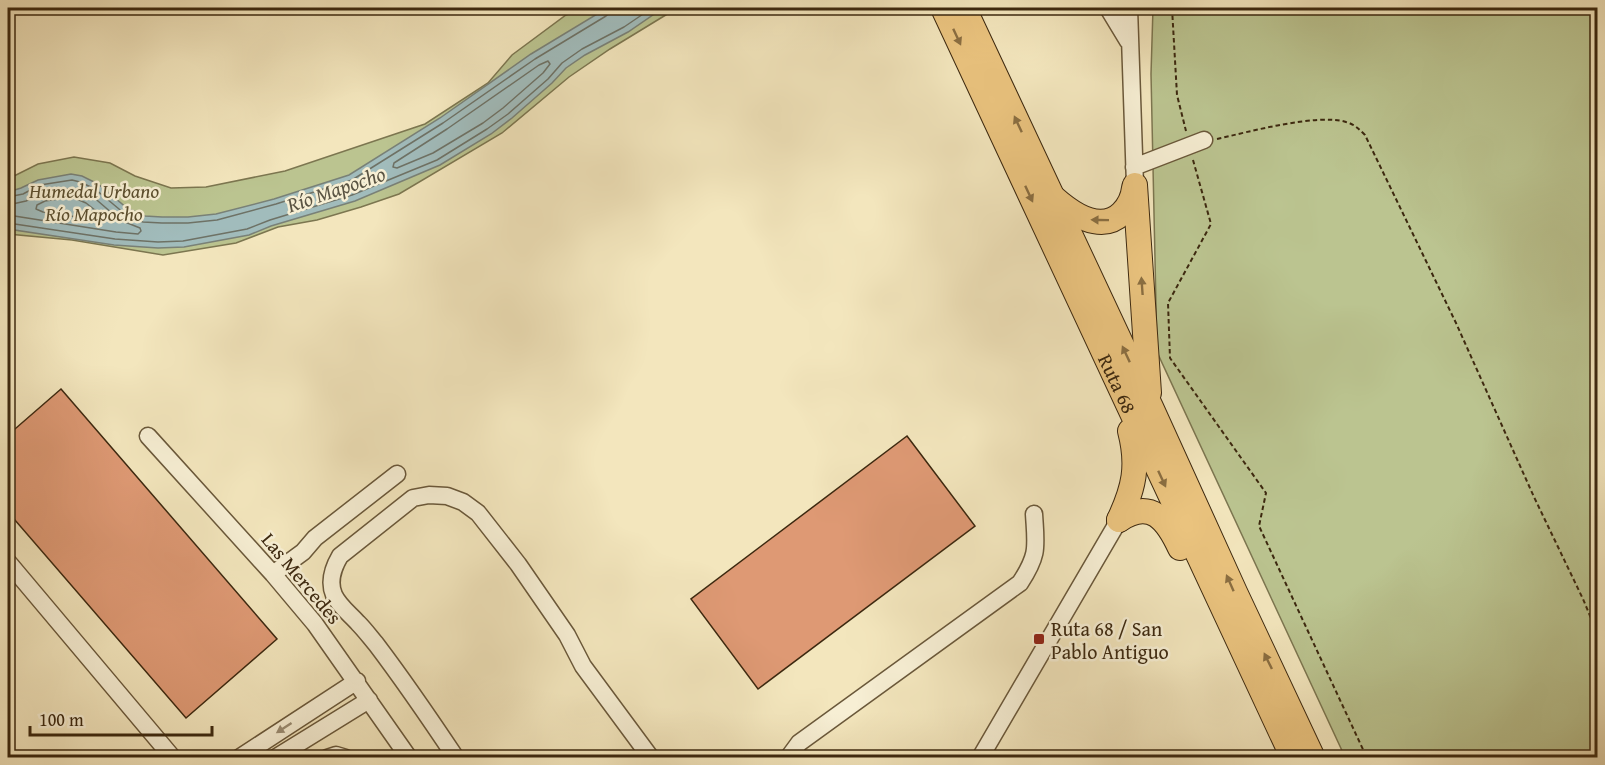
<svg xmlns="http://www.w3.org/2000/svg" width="1605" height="765" viewBox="0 0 1605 765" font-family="'Gentium Book Plus',serif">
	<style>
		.green { fill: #bbc490; stroke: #7c7650; stroke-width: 1.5 }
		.water { fill: #a1bcbc; stroke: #798177; stroke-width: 1.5 }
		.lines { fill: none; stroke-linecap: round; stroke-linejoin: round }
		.shore { stroke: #6e7266; stroke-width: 1.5 }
		.building { fill: #de9974; stroke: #3c280f; stroke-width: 1.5 }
		.minor-casing { stroke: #6a583a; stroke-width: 19 }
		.highway-casing { stroke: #3c280f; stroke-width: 26 }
		.path { stroke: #3c280f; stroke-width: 2; stroke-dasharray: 4.5 3; stroke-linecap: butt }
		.minor { stroke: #f7efd4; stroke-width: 16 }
		.highway { stroke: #eac37e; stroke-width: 24 }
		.oneway { fill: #8a6e41 }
		.oneway2 { fill: #9a8c72 }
		.poi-dot { fill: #8f2418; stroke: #f7efd4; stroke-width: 2 }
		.labels { text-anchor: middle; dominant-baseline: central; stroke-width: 5; stroke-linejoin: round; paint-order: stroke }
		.park-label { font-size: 20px; font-style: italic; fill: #5c4f2f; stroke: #f7efd4 }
		.street-label { font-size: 20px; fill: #3c280f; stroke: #f7efd4 }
		.poi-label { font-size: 20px; fill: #3c280f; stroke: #f7efd4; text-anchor: start }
		.water-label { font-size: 21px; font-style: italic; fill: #5a5443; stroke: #f7efd4 }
	</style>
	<rect width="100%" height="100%" fill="#f3e6bd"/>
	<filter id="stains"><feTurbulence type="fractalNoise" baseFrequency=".00333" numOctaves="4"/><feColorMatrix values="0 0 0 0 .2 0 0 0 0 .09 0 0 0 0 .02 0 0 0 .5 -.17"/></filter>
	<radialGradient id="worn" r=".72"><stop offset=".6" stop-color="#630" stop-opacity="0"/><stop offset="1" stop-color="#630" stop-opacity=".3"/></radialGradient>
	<!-- green -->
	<path class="green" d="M584,8H676L669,13L610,49L569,77L502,133L399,194L361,207L317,220L278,227L236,243L163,255L72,240L8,234V179L38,164L74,157L110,163L135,176L171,188L206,187L285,171L425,124L488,83L512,55L566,15Z
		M1153,8H1597V757H1345L1157,352L1151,74Z"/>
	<!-- water -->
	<path class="water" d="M607,8H663L628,32L585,55L566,68L552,83L512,118L491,134L440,165L355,201L271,226L249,235L184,247L158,248L114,245L8,229V192L21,188L38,180L71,174L82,176L98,184L127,208L145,216L162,217H188L216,214L274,199L349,175L440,118L531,54Z"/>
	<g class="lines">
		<!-- shore -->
		<path class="shore" d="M548,61L550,64L543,73L503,108L483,123L433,153L397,168L393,167L394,163L447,129L539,65Z
			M8,197L23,194L40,185L72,180L80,182L95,189L125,214L143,222L162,223H188L217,220L276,204L352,180L443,123L535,59L606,16L610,13V8
			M72,197L86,203L100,214L101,218L98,220L43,212L36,209L37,205L45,201Z
			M8,205L26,201L42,193L72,188L91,195L120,220L140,228L141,231L138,234L116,232L8,215
			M8,223L115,239L158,242L183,241L247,229L270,220L352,195L437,160L487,129L508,114L548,79L562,63L582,49L624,27L652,8"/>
	</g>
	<!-- building -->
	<path class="building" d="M61,389L277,639L186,718L8,512V435Z
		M907,436L975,526L758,689L691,599Z"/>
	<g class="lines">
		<!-- minor casing -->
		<g class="minor-casing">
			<path id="minor" d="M1108,8L1128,41
				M1129,8L1135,185
				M1134,167L1204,140
				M148,436L273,574L315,624L409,758
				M8,562L173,758
				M273,574L303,552L315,538L397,474
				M239,758L357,681
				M275,758L369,700
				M327,758L336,755L346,758
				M456,758C430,719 404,681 376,644C370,637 365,630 358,623C350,614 339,606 334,595C328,581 333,568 340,556L413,498L429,495L447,496L463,502L478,513L518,564L567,635L583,666L651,758
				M788,758L799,743L1020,583C1039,554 1036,547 1034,514
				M980,758L1119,520"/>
		</g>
		<!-- highway casing -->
		<g class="highway-casing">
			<g id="highway">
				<path id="s1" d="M943,8L1293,758"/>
				<path d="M964,8L1151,407L1235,592L1313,758"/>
				<path d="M1135,185L1149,393"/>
				<path d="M1054,198C1071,213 1101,234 1122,213C1129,206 1133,197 1134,188"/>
				<path d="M1119,520C1151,498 1167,520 1180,548"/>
				<path d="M1119,520C1134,488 1139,466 1130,431"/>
			</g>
		</g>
		<!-- path -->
		<path class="path" d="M1172,8L1177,95L1186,131
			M1217,139C1248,132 1318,113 1346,122C1354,124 1359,129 1365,135L1456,323L1534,497L1583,599L1598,635
			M1193,160L1211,224L1168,303L1170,358L1266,493L1259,526L1367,758"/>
		<!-- minor -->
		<use href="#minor" class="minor"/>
		<!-- highway -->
		<use href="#highway" class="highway"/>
	</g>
	<!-- one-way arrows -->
	<defs><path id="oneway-solid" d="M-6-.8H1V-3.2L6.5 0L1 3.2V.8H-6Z" transform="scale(1.5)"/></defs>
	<g class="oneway">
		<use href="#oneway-solid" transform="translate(957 37) rotate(65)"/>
		<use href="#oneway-solid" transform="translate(1018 124) rotate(-115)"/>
		<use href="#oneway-solid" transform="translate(1029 194) rotate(65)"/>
		<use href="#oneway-solid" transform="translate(1100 220) rotate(-179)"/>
		<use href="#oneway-solid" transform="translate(1142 286) rotate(-94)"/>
		<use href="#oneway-solid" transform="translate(1126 354) rotate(-115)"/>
		<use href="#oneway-solid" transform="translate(1162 479) rotate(65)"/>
		<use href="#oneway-solid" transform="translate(1230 583) rotate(-114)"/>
		<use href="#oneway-solid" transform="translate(1268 661) rotate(-116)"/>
	</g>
	<use class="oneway2" href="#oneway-solid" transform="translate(284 728) rotate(147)"/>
	<!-- markers -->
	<rect class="poi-dot" x="1033" y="633" width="12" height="12" rx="3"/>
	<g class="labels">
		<!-- park labels -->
		<g class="park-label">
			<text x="94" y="190">Humedal Urbano<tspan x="94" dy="23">Río Mapocho</tspan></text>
		</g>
		<!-- street labels -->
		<g class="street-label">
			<text stroke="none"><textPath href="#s1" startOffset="414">Ruta 68</textPath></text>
			<text transform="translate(302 578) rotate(50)">Las Mercedes</text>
		</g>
		<!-- poi labels -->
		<g class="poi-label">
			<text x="1051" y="628">Ruta 68 / San<tspan x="1051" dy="23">Pablo Antiguo</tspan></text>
		</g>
		<!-- water labels -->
		<g class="water-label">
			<text transform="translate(336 189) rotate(-19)">Río Mapocho</text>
		</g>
	</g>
	<!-- margin -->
	<rect width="1605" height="765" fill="none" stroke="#f3e6bd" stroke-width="30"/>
	<rect x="9" y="9" width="1587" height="747" fill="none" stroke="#3c280f" stroke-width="3"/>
	<rect x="15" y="15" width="1575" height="735" fill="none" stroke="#3c280f" stroke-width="1.5"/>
	<!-- scale -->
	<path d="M30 726v9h182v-9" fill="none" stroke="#3c280f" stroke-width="3"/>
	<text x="39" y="726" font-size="18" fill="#3c280f" stroke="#f7efd4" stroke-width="4.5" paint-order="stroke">100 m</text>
	<rect width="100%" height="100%" filter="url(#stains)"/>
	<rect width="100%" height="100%" fill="url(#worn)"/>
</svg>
